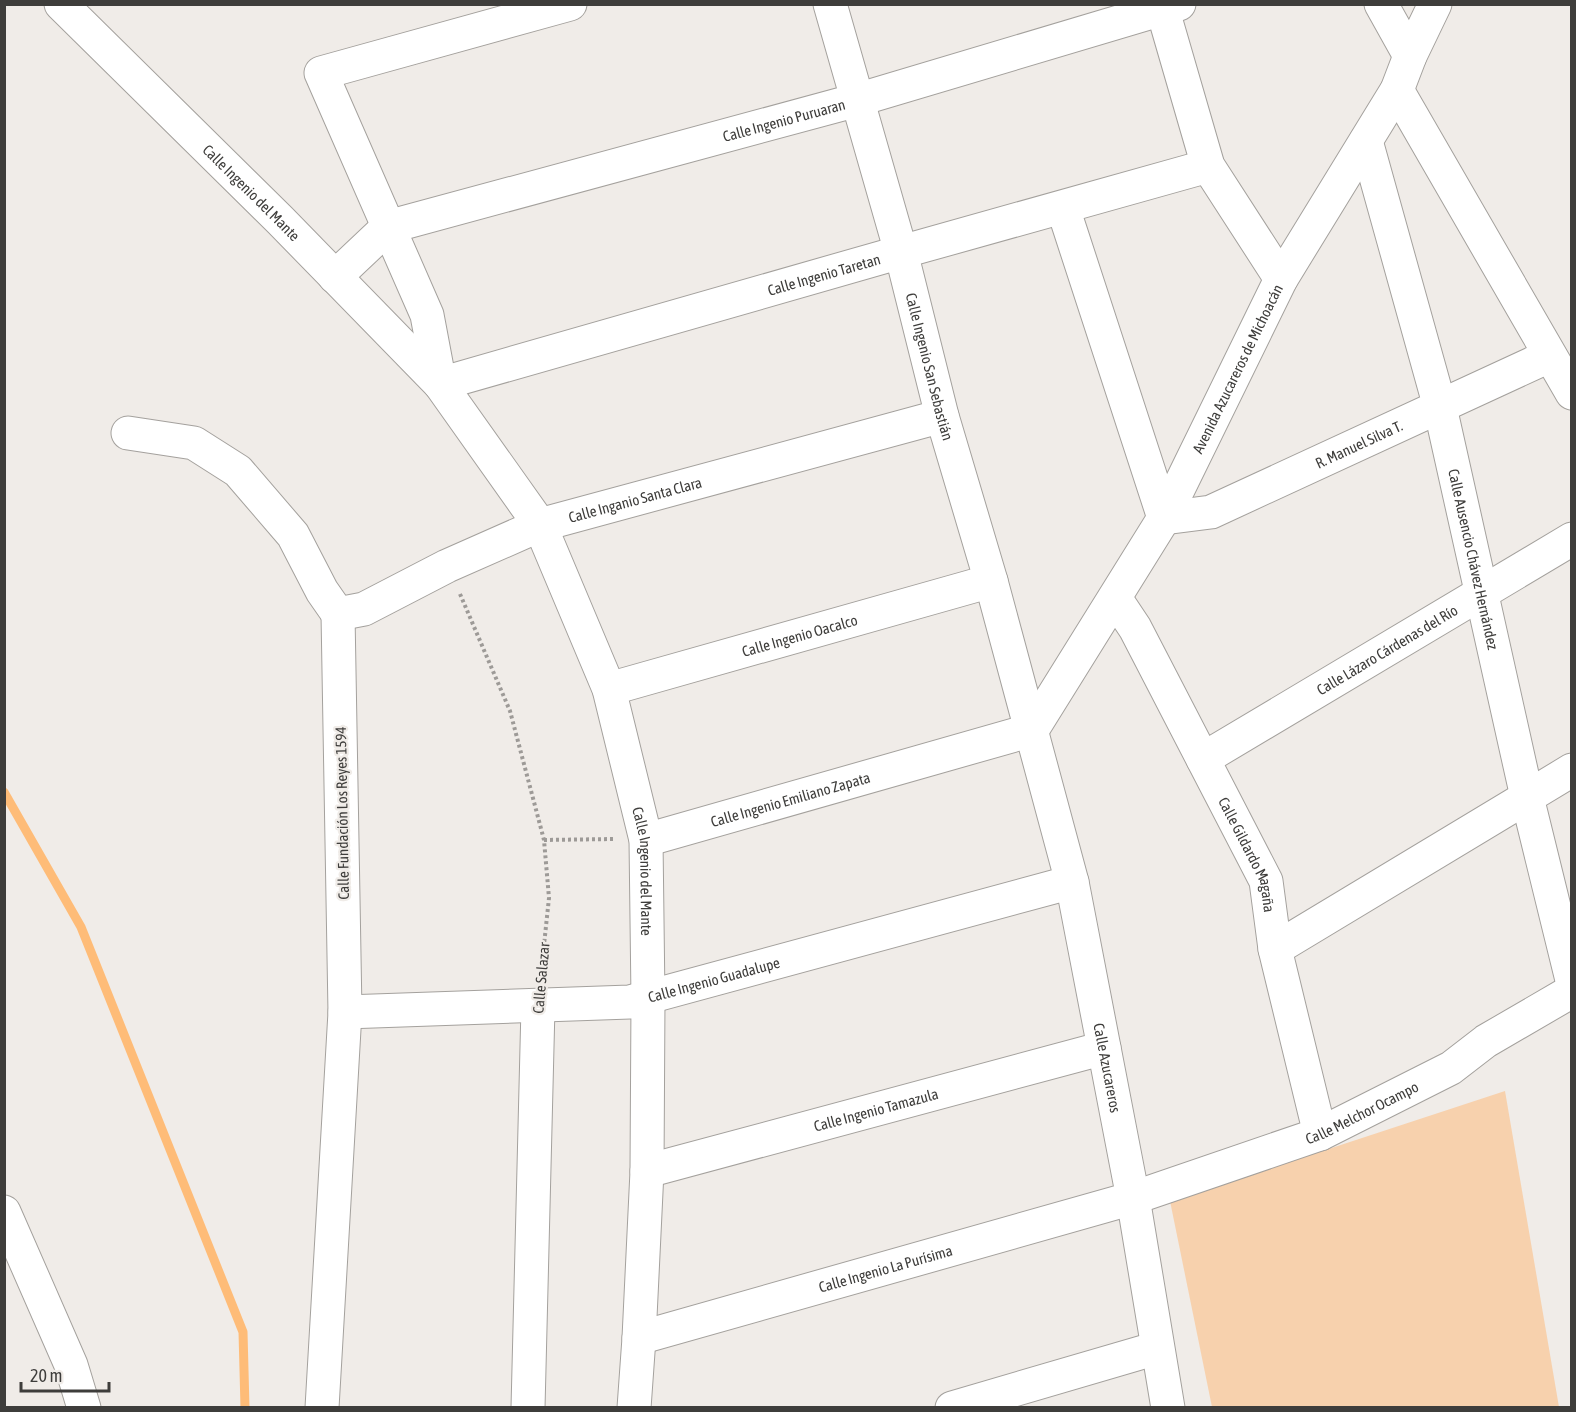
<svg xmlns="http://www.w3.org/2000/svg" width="1576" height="1412" viewBox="0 0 1576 1412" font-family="'Asap Condensed',sans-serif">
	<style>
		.green { fill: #f7d1ad }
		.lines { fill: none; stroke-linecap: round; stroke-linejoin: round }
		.stream { stroke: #febc78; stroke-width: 9 }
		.minor-casing { stroke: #a4a19d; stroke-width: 35 }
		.path { stroke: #9d9a97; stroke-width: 4; stroke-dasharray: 3 3; stroke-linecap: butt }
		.minor { stroke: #fff; stroke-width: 33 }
		.labels { text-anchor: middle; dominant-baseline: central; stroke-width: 4.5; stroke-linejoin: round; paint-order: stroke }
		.street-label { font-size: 15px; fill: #3e3d3b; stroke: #f0ece8 }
	</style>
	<rect width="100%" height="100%" fill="#f0ece8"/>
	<!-- green -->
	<path class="green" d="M1505,1091L1559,1407H1212L1170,1201Z"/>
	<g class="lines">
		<!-- stream -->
		<path class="stream" d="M4,792L81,927L243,1332L245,1408"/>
		<!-- minor casing -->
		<g class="minor-casing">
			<g id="minor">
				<path id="s1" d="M61,4L280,220L440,384L901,252L1208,166"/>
				<path id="s2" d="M570,4L321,73L427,315L440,384L540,525L609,689L646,840L648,999L647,1171L639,1338L634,1408"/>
				<path id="s3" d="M830,4L901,252L942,416L991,581L1072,882L1133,1198L1168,1408"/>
				<path d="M1161,4L1208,166L1281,279"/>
				<path d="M1381,4L1410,56"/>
				<path d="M1397,90L1572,393"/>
				<path id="s4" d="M1366,141L1440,407L1527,797L1572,980"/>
				<path id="s5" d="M1063,208L1164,518L1211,512L1549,356"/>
				<path id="s6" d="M335,277L388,227L857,100L1179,4"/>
				<path d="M128,433L194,443L238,471L293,535L322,591L338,614"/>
				<path id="s7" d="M1115,598L1135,628L1266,881L1275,949L1320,1134"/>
				<path id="s8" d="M338,614L364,609L447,566L540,525L942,416"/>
				<path id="s9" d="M609,689L991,581"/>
				<path id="s10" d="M1032,730L1164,518L1281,279L1397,90L1410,56L1435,4"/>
				<path id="s11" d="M1203,759L1572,539"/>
				<path id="s12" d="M646,840L1032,730"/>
				<path d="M1275,949L1572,770"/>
				<path id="s13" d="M345,1012L630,1002L1072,882"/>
				<path id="s14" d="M647,1171L1104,1048"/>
				<path d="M4,1212L71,1365L84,1408"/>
				<path id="s15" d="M639,1338L1133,1198L1320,1134L1451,1068L1486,1041L1572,991"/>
				<path d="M322,1408L345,1012L338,614"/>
				<path d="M528,1408L538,1007"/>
				<path d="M952,1408L1157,1348"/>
			</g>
		</g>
		<!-- path -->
		<path class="path" d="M460,594L510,711L544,840L549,898L541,973
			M544,840L615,839"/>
		<!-- minor -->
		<use href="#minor" class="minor"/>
	</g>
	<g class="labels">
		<!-- street labels -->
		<g class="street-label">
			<text stroke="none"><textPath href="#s6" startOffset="483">Calle Ingenio Puruaran</textPath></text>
			<text stroke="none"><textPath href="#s1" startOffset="268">Calle Ingenio del Mante</textPath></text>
			<text stroke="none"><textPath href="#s1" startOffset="936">Calle Ingenio Taretan</textPath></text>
			<text stroke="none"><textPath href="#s3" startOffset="376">Calle Ingenio San Sebastián</textPath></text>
			<text stroke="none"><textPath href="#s10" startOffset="416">Avenida Azucareros de Michoacán</textPath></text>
			<text stroke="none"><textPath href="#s5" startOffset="536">R. Manuel Silva T.</textPath></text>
			<text stroke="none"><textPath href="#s8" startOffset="320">Calle Inganio Santa Clara</textPath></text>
			<text stroke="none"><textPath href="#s4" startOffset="432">Calle Ausencio Chávez Hernández</textPath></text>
			<text stroke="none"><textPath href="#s9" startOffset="198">Calle Ingenio Oacalco</textPath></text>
			<text stroke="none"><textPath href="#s11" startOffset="214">Calle Lázaro Cárdenas del Río</textPath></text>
			<text stroke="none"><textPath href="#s12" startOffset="150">Calle Ingenio Emiliano Zapata</textPath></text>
			<text transform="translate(342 813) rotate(-91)">Calle Fundación Los Reyes 1594</text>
			<text stroke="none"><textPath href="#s7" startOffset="290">Calle Gildardo Magaña</textPath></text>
			<text stroke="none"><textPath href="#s2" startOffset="1130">Calle Ingenio del Mante</textPath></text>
			<text transform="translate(541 978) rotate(-85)">Calle Salazar</text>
			<text stroke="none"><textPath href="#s13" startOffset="372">Calle Ingenio Guadalupe</textPath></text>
			<text stroke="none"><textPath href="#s3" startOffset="1100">Calle Azucareros</textPath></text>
			<text stroke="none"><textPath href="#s14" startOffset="237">Calle Ingenio Tamazula</textPath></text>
			<text stroke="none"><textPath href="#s15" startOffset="758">Calle Melchor Ocampo</textPath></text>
			<text stroke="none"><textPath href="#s15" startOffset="256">Calle Ingenio La Purísima</textPath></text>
		</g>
	</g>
	<!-- border -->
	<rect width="1576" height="1412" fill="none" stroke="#3e3d3b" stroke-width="12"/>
	<!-- scale -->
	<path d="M21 1382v9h88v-9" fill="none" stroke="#3e3d3b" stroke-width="3"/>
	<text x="30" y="1382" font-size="18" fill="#3e3d3b" stroke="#f0ece8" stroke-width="4.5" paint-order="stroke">20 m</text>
</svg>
